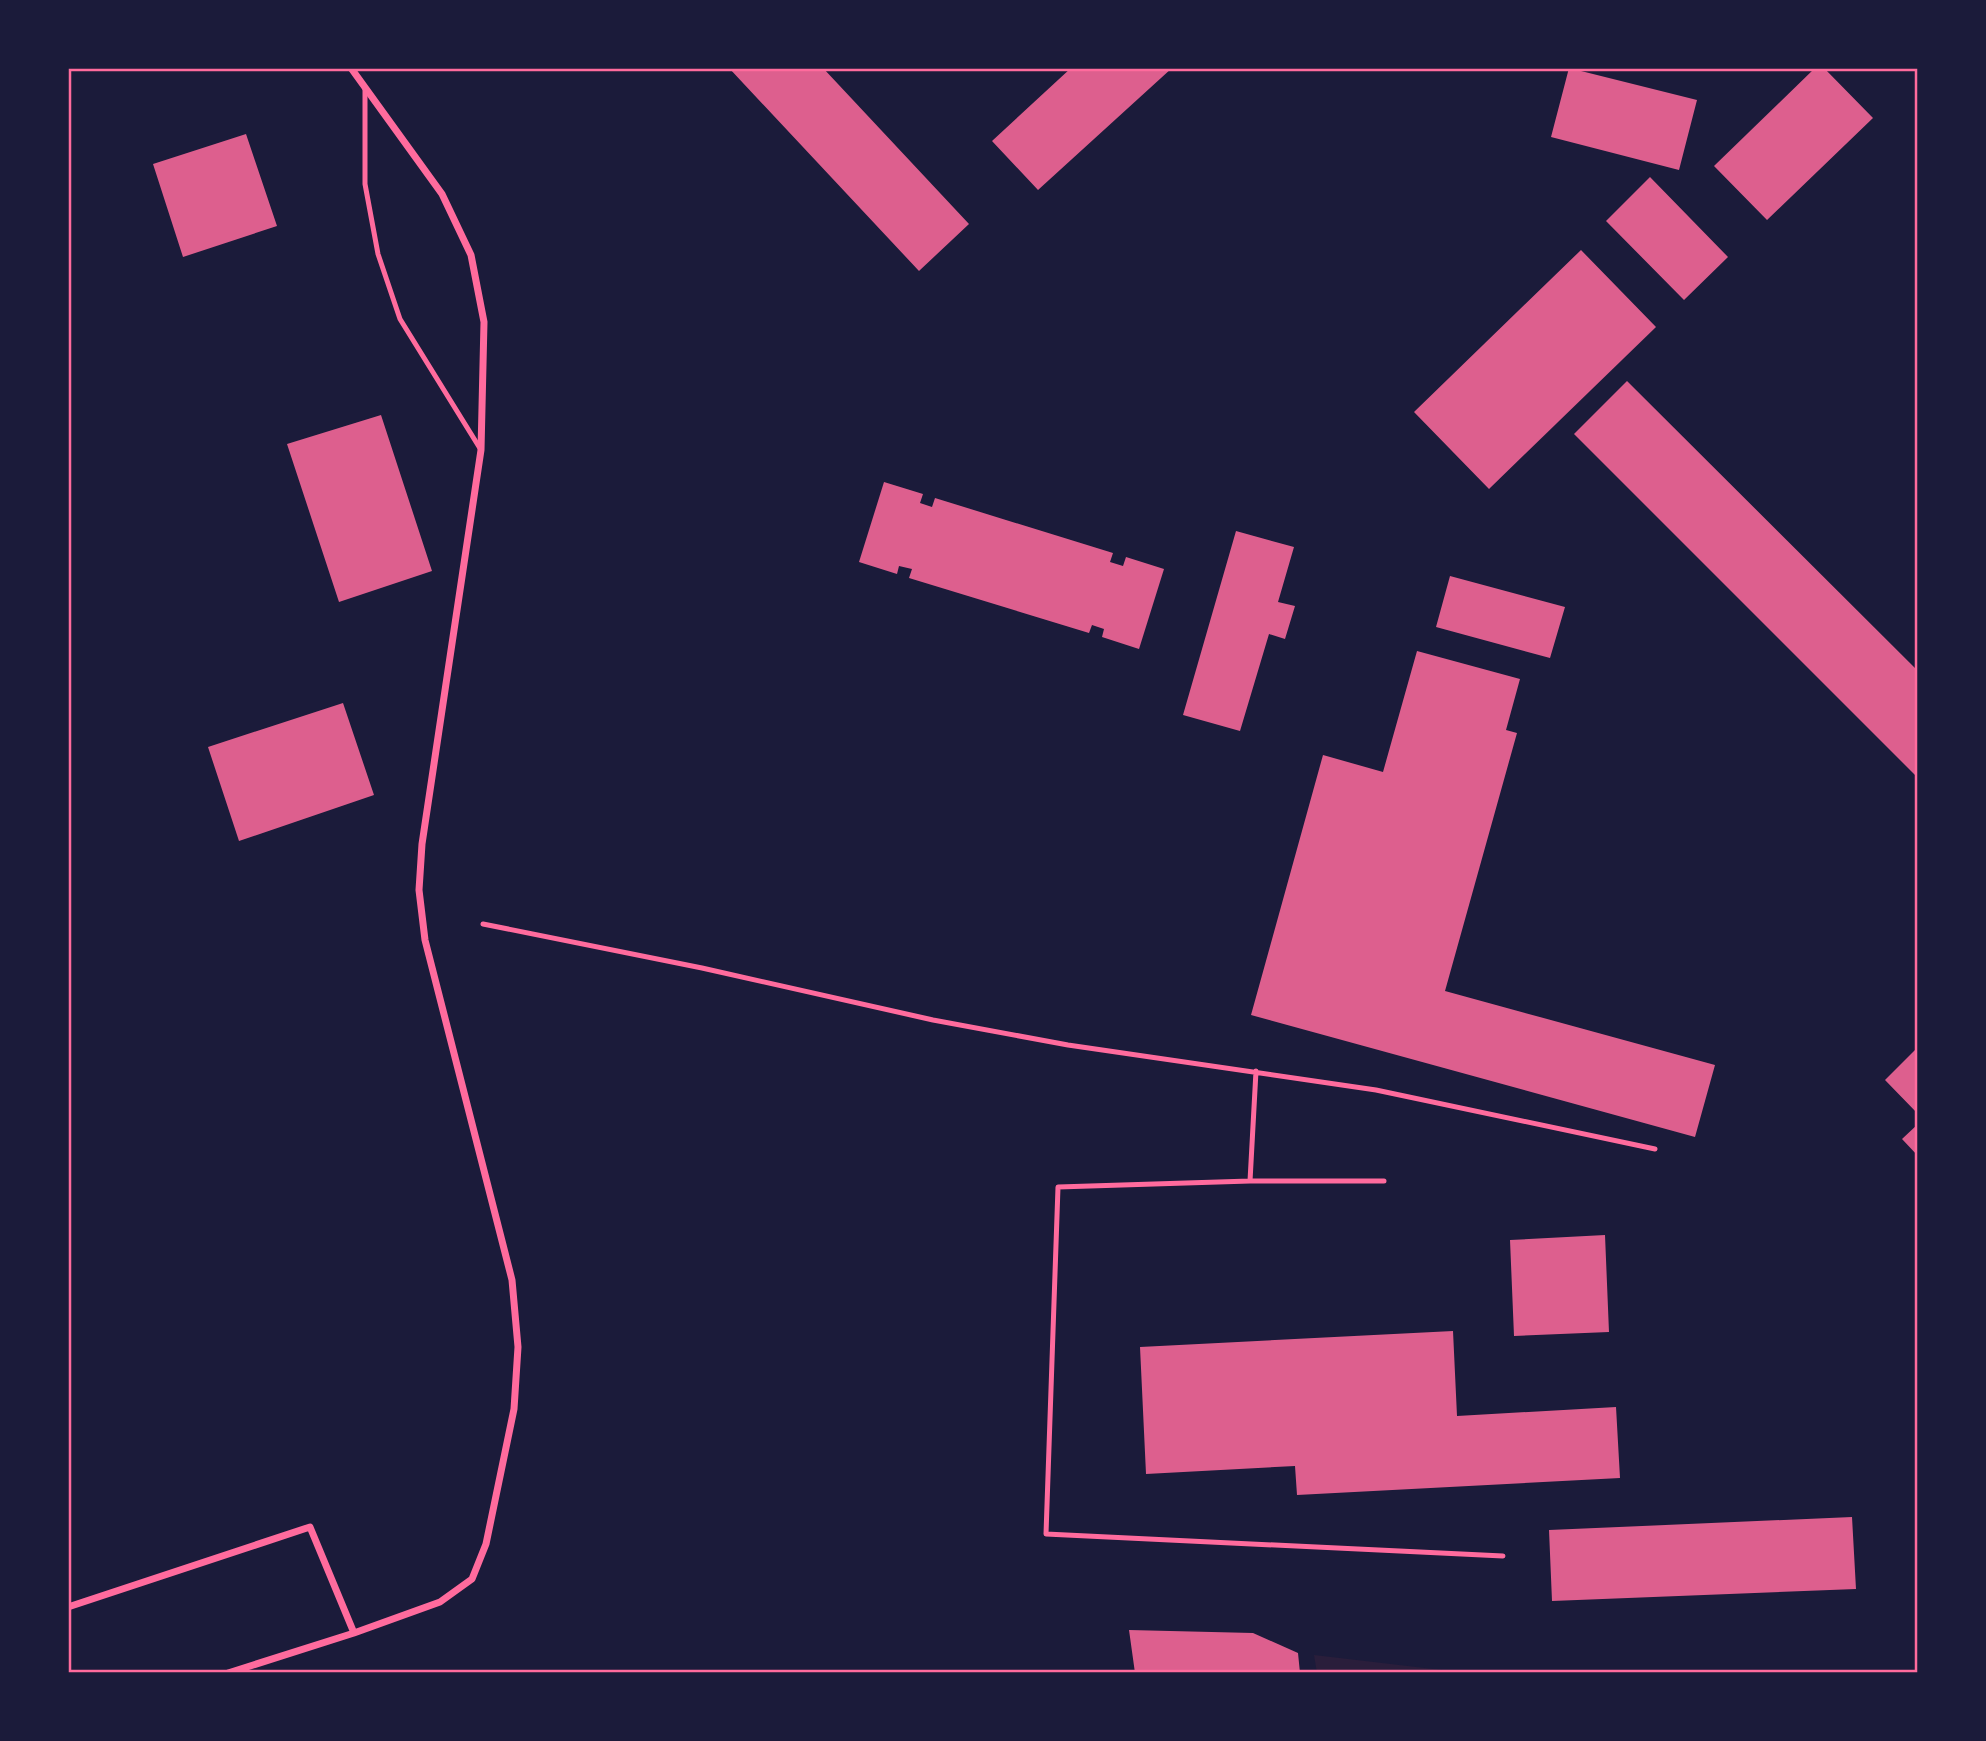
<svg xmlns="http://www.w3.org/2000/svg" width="1986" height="1741" viewBox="0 0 1986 1741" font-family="'Fira Sans Condensed',sans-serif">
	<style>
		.green { fill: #2a1e3b }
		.building { fill: #dd5f8e }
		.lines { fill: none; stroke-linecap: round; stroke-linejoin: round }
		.service { stroke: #ff6b9d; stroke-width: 5 }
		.minor { stroke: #ff6b9d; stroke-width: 7 }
		.neatline { fill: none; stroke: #ff6b9d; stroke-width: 2.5 }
	</style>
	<rect width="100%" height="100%" fill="#1b1b3a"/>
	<!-- green -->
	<path class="green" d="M1314,1655L1467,1673H1317Z"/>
	<!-- building -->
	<path class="building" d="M729,68H823L969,224L919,271Z
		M1071,68H1172L1038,190L992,141Z
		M1569,68L1697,100L1679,170L1551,137Z
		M1815,68H1824L1873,118L1767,220L1714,166Z
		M246,134L277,226L183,257L153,164Z
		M1650,177L1728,257L1684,300L1606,221Z
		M1581,250L1656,327L1489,489L1414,412Z
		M1627,381L1918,671V778L1574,434Z
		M381,415L432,571L339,602L287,444Z
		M884,482L923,494L920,503L932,507L935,498L1113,553L1110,562L1123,566L1126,557L1164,569L1139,649L1102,637L1104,629L1092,625L1089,633L909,578L912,569L899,566L897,574L859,562Z
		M1236,531L1294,547L1278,602L1295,606L1285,639L1269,634L1240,731L1183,715Z
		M1450,576L1565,607L1550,658L1436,627Z
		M1417,651L1520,679L1506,730L1517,733L1445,991L1715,1065L1695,1137L1251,1015L1323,755L1383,772Z
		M343,703L374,795L239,841L208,747Z
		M1918,1047V1114L1885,1080Z
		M1918,1124V1156L1902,1139Z
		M1605,1235L1609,1332L1514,1336L1510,1240Z
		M1453,1331L1457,1416L1616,1407L1620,1478L1297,1495L1295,1466L1146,1474L1140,1347Z
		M1852,1517L1856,1589L1552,1601L1549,1530Z
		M1129,1630L1253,1633L1298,1653L1300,1673H1135Z"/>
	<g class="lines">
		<!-- service -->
		<path class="service" d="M365,89V184L378,254L400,319L481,450
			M483,924L702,968L933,1020L1068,1045L1376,1090L1655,1149
			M1250,1181L1256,1071
			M1384,1181H1250L1058,1187L1046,1534L1503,1556"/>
		<!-- minor -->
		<path class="minor" d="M351,68L442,194L471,255L484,322L481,450L422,844L419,890L425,940L512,1280L518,1347L514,1409L486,1544L472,1579L440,1602L354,1633
			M68,1607L310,1527L354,1633L228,1673"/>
	</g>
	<!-- border -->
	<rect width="1986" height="1741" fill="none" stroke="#1b1b3a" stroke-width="140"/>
	<rect x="70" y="70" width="1846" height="1601" class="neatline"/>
</svg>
